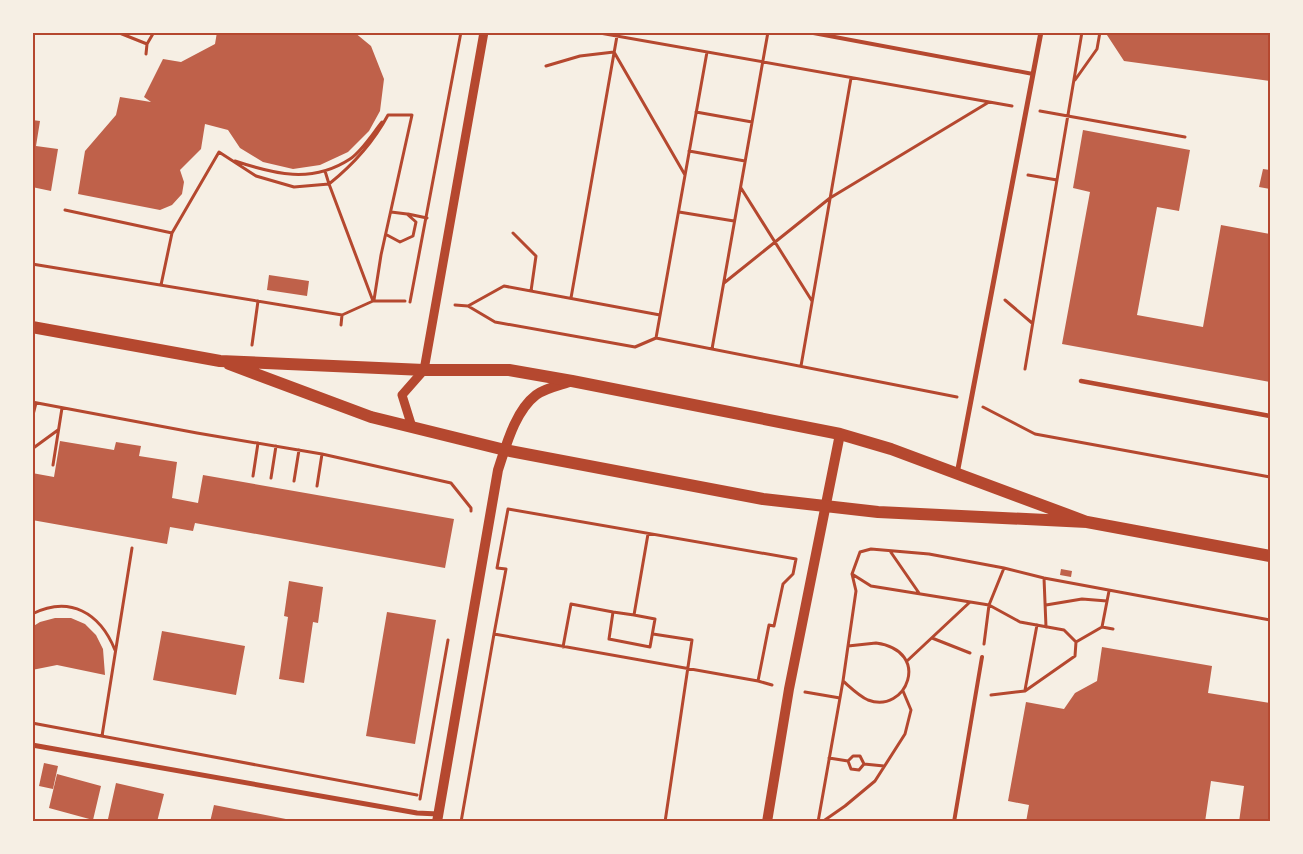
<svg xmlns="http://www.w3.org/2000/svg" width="1303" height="854" viewBox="0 0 1303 854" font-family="'PT Sans Narrow',sans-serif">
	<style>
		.building { fill: #bf614a }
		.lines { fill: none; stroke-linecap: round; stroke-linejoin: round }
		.path { stroke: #b5482f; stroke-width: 3 }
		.service { stroke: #b5482f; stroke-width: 4 }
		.pedestrian { stroke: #b5482f; stroke-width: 4.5 }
		.minor { stroke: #b5482f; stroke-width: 5 }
		.tertiary { stroke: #b5482f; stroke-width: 9 }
		.secondary { stroke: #b5482f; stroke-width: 10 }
		.primary { stroke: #b5482f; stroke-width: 12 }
		.neatline { fill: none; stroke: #b5482f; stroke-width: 2 }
	</style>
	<rect width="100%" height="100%" fill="#f6efe4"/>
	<!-- building -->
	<path class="building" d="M217,32H354L371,46L384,79L380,111L369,131L348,152L320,165L293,169L263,162L240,148L228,130L205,124L201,149L180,170L184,182L182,194L172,205L160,210L78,194L85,151L116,115L120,97L151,102L144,97L163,59L181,62L215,44Z
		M1105,32H1270V81L1124,61Z
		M32,120L40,121L36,146L58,149L51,191L32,187Z
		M1083,130L1190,150L1179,211L1157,207L1137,315L1203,327L1221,225L1270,234V382L1062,344L1090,192L1073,188Z
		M1263,169L1270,170V189L1259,187Z
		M269,275L309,281L307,296L267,290Z
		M60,441L114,450L116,442L141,446L139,456L177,462L172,498L198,503L203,475L454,519L445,568L195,523L193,531L170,527L167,544L32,520V473L54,477Z
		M1061,569L1072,571L1071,577L1060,575Z
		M289,581L323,587L318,623L313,622L304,683L279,679L288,617L284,616Z
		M387,612L436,620L415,744L366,736Z
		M55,618H71L85,624L96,635L103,649L105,675L57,665L32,670V627L40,622Z
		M162,631L245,646L236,695L153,680Z
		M1102,647L1212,666L1208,693L1270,703V822H1239L1244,786L1211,781L1205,822H1026L1029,805L1008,801L1026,702L1064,709L1075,693L1097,681Z
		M44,763L58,766L53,789L39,786Z
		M57,774L101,786L93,820L49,808Z
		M116,783L164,794L157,822H119L108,819Z
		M214,805L296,821V822H210Z"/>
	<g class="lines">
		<!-- path -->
		<path class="path" d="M117,32L147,44
			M594,32L1012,106
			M146,54L147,44L154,32
			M546,66L580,56L614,52L685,175
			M1075,80L1097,49L1100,32
			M1040,111L1185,137
			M696,112L752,122
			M689,151L745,161
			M235,161C274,174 312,184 350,159C362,151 373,133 382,122
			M325,171L329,184C354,164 373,143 388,115H412L381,255L374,300
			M1028,175L1057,180
			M741,188L812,301
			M65,210L172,233
			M679,212L734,221
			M408,214L427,218
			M513,233L536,256L531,291
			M387,235L400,242L413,236L416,222L407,214L391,212
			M32,264L342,315L373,301H405
			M724,283L830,198L989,102
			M161,285L172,233L219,152L256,176L294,187L329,184L373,301
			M571,298L617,36
			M1005,300L1032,323
			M410,302L461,32
			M455,305L468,306L504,286L660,315
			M468,306L495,322L635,347L656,338L957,397
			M341,325L342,315
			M656,338L707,52
			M252,345L258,301
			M712,349L768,32
			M801,366L851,78
			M1025,369L1082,32
			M32,402L197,433L322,454L451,483L471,508V511
			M983,407L1035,434L1270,477
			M32,419L36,403
			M32,449L58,430
			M53,465L62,408
			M253,476L258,443
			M271,478L276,446
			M294,481L299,450
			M317,486L322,454
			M508,509L796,559L793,574L783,584L774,626L769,625L758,681L494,634L506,569L497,568Z
			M890,551L919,593
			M852,574L871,586L989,605L1020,622L1064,630L1076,642
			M1044,578L1046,627
			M1046,605L1082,599L1107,601
			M32,614C70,595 100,613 115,650
			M634,615L655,619L650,647L609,639L613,612L634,615L648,534
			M1102,627L1113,629
			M653,634L692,640L665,822
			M932,638L970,653
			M1076,642L1102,627L1109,591
			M876,643C933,651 906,715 868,700C859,696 850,687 843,681L848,646Z
			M984,644L989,605L1004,568
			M848,646L856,591L852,574L860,552L871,549L929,554L1004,568L1044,578L1270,620
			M563,647L571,604L613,612
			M907,661L970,602
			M758,681L772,685
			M1025,690L1037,625
			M805,692L840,698
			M991,695L1025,691L1075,656L1076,642
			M32,723L417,795
			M102,736L132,548
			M829,758L848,761L851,769L859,770L864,764L884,766
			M848,761L853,756H860L864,764
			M420,799L448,640
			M461,822L494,634
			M818,822L843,681
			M822,822L845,806L875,781L905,734L911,710L903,691"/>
		<!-- service -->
		<path class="service" d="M808,32L1033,74
			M954,822L982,657"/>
		<!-- pedestrian -->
		<path class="pedestrian" d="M1081,381L1270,416"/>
		<!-- minor -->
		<path class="minor" d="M957,474L1041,32
			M32,745L417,813L438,814"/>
		<!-- tertiary -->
		<path class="tertiary" d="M412,427L402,395L424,370L484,32"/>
		<!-- secondary -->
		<path class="secondary" d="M437,822L498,470C506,446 515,411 536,395C545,388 561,385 572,381
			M767,822L789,689L840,434"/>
		<!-- primary -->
		<path class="primary" d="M32,327L220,361L424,370H509L572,381L840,434L891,449L1087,522
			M229,364L371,417L505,450L763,499L878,512L1087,522L1270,556"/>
	</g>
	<!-- border -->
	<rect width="1303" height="854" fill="none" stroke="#f6efe4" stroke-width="68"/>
	<rect x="34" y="34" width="1235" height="786" class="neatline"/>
</svg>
